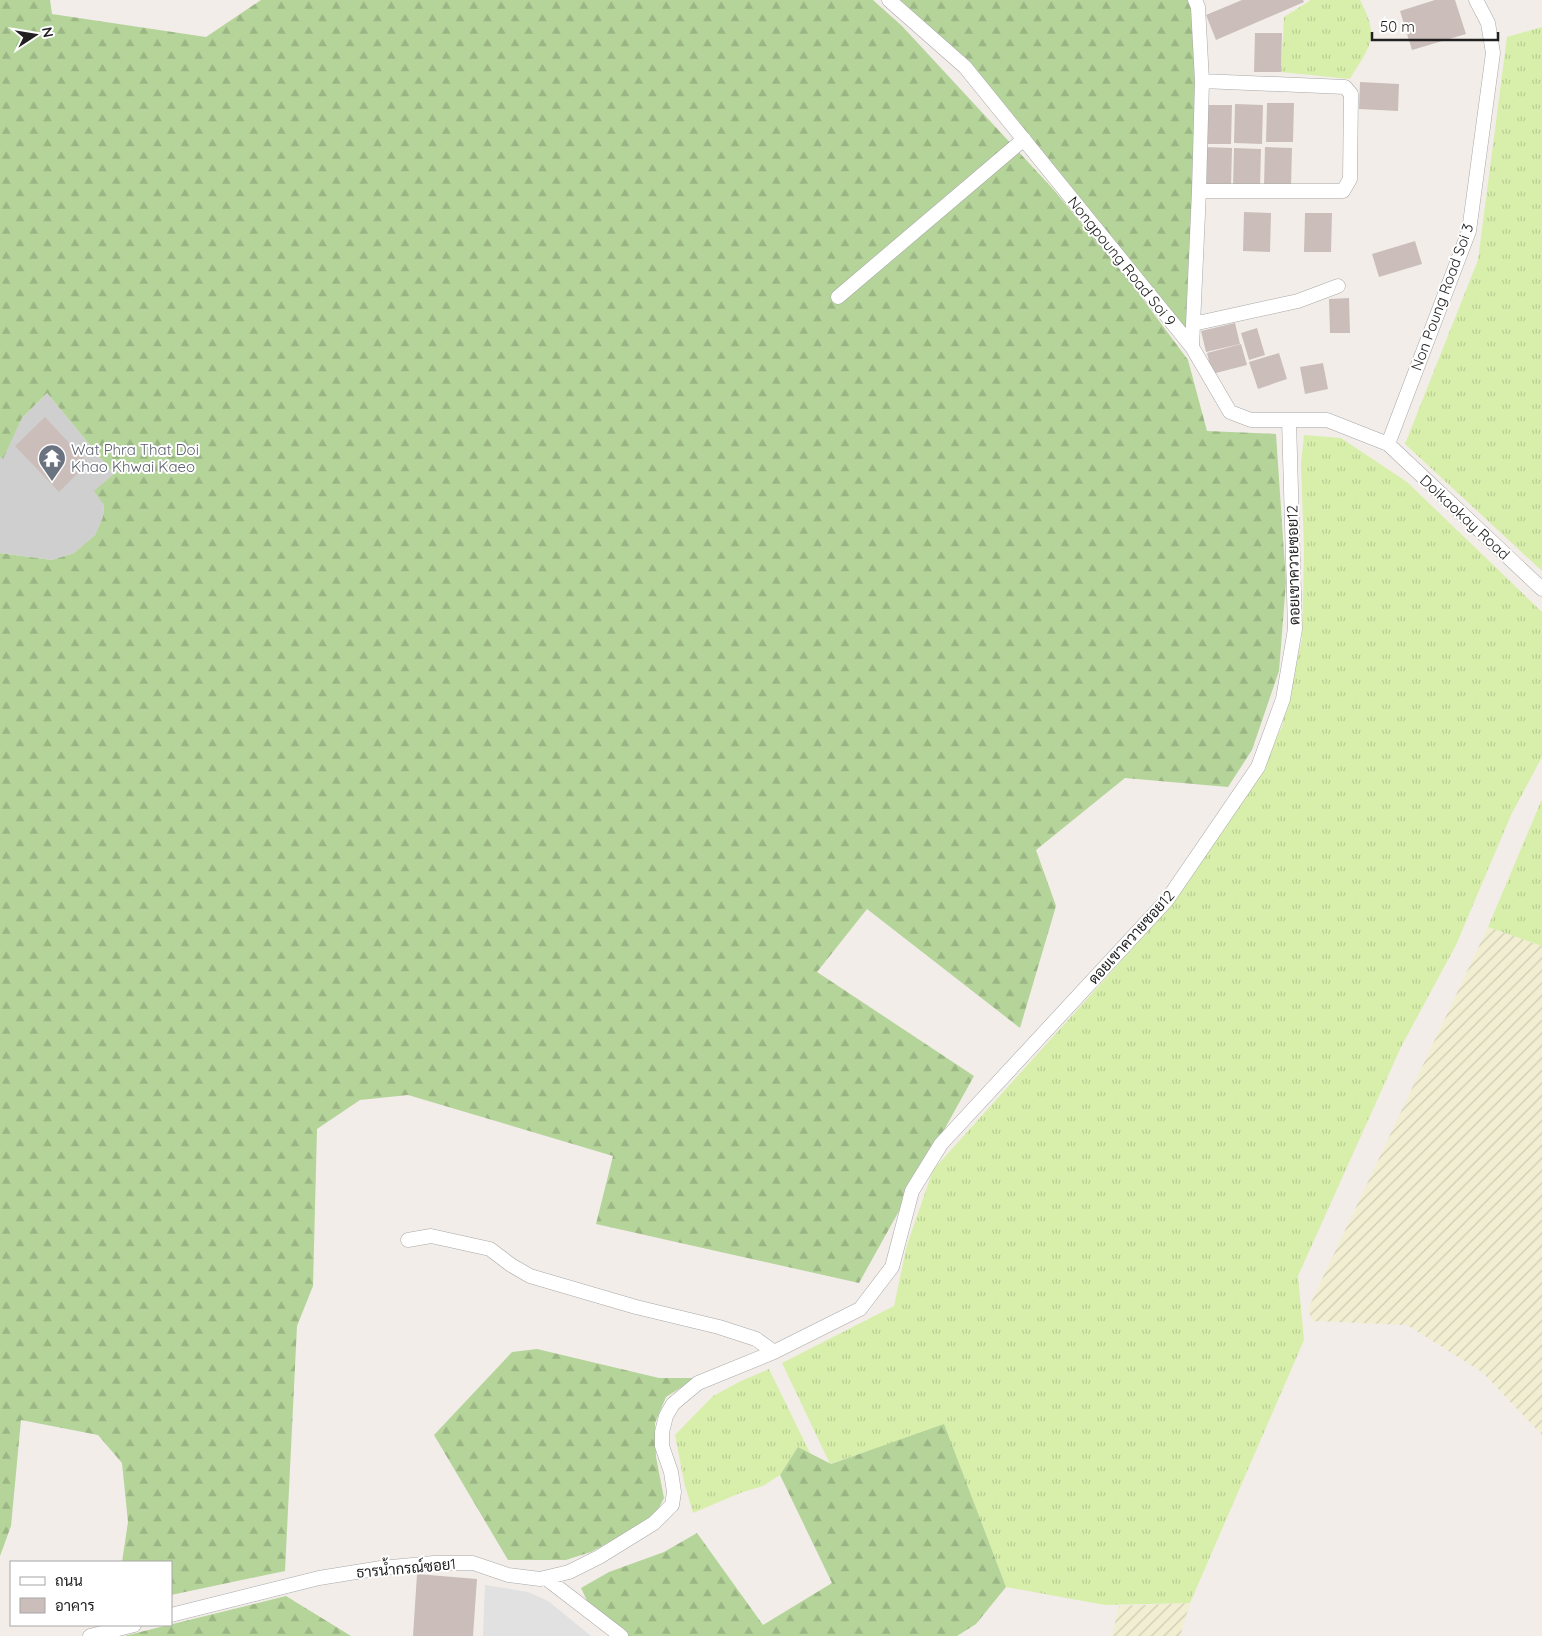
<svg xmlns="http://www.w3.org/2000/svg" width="1542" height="1636" viewBox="0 0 1542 1636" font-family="Quicksand,Sarabun,sans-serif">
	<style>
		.religious { fill: #cfcfcf }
		.farmland { fill: url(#farmland-furrows) }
		.grass { fill: url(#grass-tufts) }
		.forest { fill: url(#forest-firs) }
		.parking { fill: #e1e1e1 }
		.building { fill: #cbbeba }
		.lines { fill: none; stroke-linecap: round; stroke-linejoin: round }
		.street-casing { stroke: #a8a8a8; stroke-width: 15 }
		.street { stroke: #fff; stroke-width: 14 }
		.labels { text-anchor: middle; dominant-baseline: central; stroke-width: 4; stroke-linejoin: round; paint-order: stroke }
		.street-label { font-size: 15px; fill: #212121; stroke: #fff }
		.worship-label { font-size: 15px; fill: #5b616d; stroke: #fff; text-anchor: start }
	</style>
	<defs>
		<pattern id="farmland-furrows" width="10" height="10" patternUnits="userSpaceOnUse" patternTransform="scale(1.25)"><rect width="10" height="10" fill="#f1eed2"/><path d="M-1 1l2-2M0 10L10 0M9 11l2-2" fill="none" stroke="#ceccb4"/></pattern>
		<pattern id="grass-tufts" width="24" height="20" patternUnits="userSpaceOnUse" patternTransform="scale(1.25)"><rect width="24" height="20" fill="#d8efab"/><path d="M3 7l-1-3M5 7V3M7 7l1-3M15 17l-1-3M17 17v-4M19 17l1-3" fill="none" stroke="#b9cd93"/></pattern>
		<pattern id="forest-firs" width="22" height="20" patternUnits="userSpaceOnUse" patternTransform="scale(1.25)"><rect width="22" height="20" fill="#b5d49a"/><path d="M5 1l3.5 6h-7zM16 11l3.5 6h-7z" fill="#9bb684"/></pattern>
	</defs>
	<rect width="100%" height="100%" fill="#f2ede8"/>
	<!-- religious -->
	<path class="religious" d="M47,393L114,474L104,505L103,517L95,535L74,553L52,560L0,553V457L3,458L22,418Z"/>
	<!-- farmland -->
	<path class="farmland" d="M1488,927L1542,946V1435L1482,1372L1407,1325L1312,1321L1308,1309Z
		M1190,1603L1180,1636H1112L1119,1606Z"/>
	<!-- grass -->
	<path class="grass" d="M1311,0H1360C1380,39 1371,44 1350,79L1281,72L1284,17Z
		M1542,27V571L1405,444L1478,260L1507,37Z
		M1304,435L1341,438L1407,482L1542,612V757L1511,815L1456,945L1401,1047L1298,1276L1304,1340L1190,1603L1105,1605L1006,1587L944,1425L830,1464L782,1363L894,1306L907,1245L933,1170L1159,919L1242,803L1282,727L1302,639L1304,550L1301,464Z
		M1542,799V946L1488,927Z
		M769,1369L810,1453L798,1448L780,1475L763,1486L740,1493L693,1513L684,1482L675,1435L713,1396L741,1381Z"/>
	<!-- forest -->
	<path class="forest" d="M0,0H50L52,14L206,37L261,0H873L902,26L1053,189L1131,283L1188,360L1207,431L1276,434L1286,582L1279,671L1252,750L1228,787L1125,778L1036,850L1056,906L1020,1028L867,909L817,972L974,1076L859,1283L596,1224L613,1156L408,1095L360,1100L317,1129L313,1286L297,1326L285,1571L171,1595V1562H122L128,1522L122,1463L98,1435L21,1420L11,1526L0,1556V553L52,560L74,553L95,535L103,517L104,505L94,491L114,474L47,393L22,418L3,459L0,457Z
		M889,0H1192L1198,7L1192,347L965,67Z
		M537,1349L659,1378H696L666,1397L655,1423L656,1457L664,1498L654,1518L591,1552L566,1560H508L434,1435L512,1352Z
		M944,1424L1006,1587L976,1624L957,1636H623L591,1609L581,1588L609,1572L664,1552L697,1533L763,1625L832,1583L780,1475L798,1447L831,1464Z
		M286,1596L351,1636H124Z"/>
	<!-- parking -->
	<path class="parking" d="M485,1585L528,1592L548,1601L591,1636H483Z"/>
	<!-- building -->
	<path class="building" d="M1242,0H1303L1304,2L1216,40L1206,15Z
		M1435,0H1455L1466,34L1412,50L1400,11Z
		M1255,33H1282L1281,72H1254Z
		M1360,82L1399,84L1398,111L1359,109Z
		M1267,103H1294L1293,142H1266Z
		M1235,104L1263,105L1262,144L1234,143Z
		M1205,105H1232L1231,144H1204Z
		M1204,147L1232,148L1231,187L1203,186Z
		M1265,147L1292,148L1291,187L1264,186Z
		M1234,148L1261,149L1260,188L1233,187Z
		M1244,212L1271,213L1270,252L1243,251Z
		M1305,213H1332L1331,252H1304Z
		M1415,241L1422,264L1379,277L1372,254Z
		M1349,298L1350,333H1330L1329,299Z
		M1235,323L1240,344L1206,352L1201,331Z
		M1257,328L1265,355L1249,360L1241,333Z
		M1241,344L1247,365L1212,374L1207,353Z
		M1279,353L1287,379L1258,389L1249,362Z
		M1323,363L1328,389L1305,394L1300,367Z
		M45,417L88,463L59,492L15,446Z
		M417,1574L477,1579L473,1636H413Z"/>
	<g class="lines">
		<!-- street casing -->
		<g class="street-casing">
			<path id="street" d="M889,0L965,67L1192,347L1230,412L1251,420H1327L1388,444L1542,589
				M1199,191H1343L1350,179L1351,94L1345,87L1202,81
				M838,297L1024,139
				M1193,324L1298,301L1338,286
				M1192,347L1199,191L1202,81L1198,7L1195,0
				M1388,444L1469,231L1493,53L1488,23L1476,0
				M408,1240L431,1236L490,1249L511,1265L530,1276L636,1307L719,1327L756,1339L774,1352
				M547,1579L621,1636
				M171,1615L319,1578L381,1568L434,1563H473L508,1575L540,1579L569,1572L599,1557L654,1523L672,1505L674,1492L671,1472L662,1446V1432L666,1416L673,1404L698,1383L774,1352L860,1309L892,1267L912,1191L941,1144L1167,900L1258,767L1283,699L1295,629L1289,420
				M90,1636L134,1625"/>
		</g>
		<!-- street -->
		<use href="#street" class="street"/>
	</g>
	<!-- icons -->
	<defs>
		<g id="temple-pin" transform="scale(1.4375)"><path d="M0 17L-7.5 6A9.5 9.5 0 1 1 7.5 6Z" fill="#6b7280" stroke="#fff"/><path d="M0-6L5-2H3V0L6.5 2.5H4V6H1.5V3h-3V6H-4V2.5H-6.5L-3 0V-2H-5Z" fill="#fff"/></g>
	</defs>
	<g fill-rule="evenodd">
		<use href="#temple-pin" x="52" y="458"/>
	</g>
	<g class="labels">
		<!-- street labels -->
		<g class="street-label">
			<text transform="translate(1122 261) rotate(51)">Nongpoung Road Soi 9</text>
			<text transform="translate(1442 297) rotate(-70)">Non Poung Road Soi 3</text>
			<text transform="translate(1465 517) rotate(43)">Doikaokay Road</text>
			<text transform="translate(1293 565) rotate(-91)">ดอยเขาควายซอย12</text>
			<text transform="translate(1131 937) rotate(-48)">ดอยเขาควายซอย12</text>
			<text transform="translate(406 1568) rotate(-5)">ธารน้ำกรณ์ซอย1</text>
		</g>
		<!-- worship labels -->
		<g class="worship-label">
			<text x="71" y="449">Wat Phra That Doi<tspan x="71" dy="17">Khao Khwai Kaeo</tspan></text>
		</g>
	</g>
	<!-- legend -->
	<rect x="10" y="1561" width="162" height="65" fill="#ffffff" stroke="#a6a6a6"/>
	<rect x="20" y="1577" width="25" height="8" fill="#ffffff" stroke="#a6a6a6"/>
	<text x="55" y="1586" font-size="15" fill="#212121">ถนน</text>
	<rect x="20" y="1598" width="25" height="15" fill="#cbbeba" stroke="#a6a6a6"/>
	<text x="55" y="1611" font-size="15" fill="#212121">อาคาร</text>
	<!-- north arrow -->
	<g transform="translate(35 35) rotate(78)" stroke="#ffffff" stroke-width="4" paint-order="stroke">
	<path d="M0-4L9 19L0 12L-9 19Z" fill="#212121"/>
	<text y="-8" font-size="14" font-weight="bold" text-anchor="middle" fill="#212121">N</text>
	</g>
	<!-- scale -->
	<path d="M1372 32v8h126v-8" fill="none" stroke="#212121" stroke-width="2.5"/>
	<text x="1380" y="32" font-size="15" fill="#212121" stroke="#ffffff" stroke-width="4" paint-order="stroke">50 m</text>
</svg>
